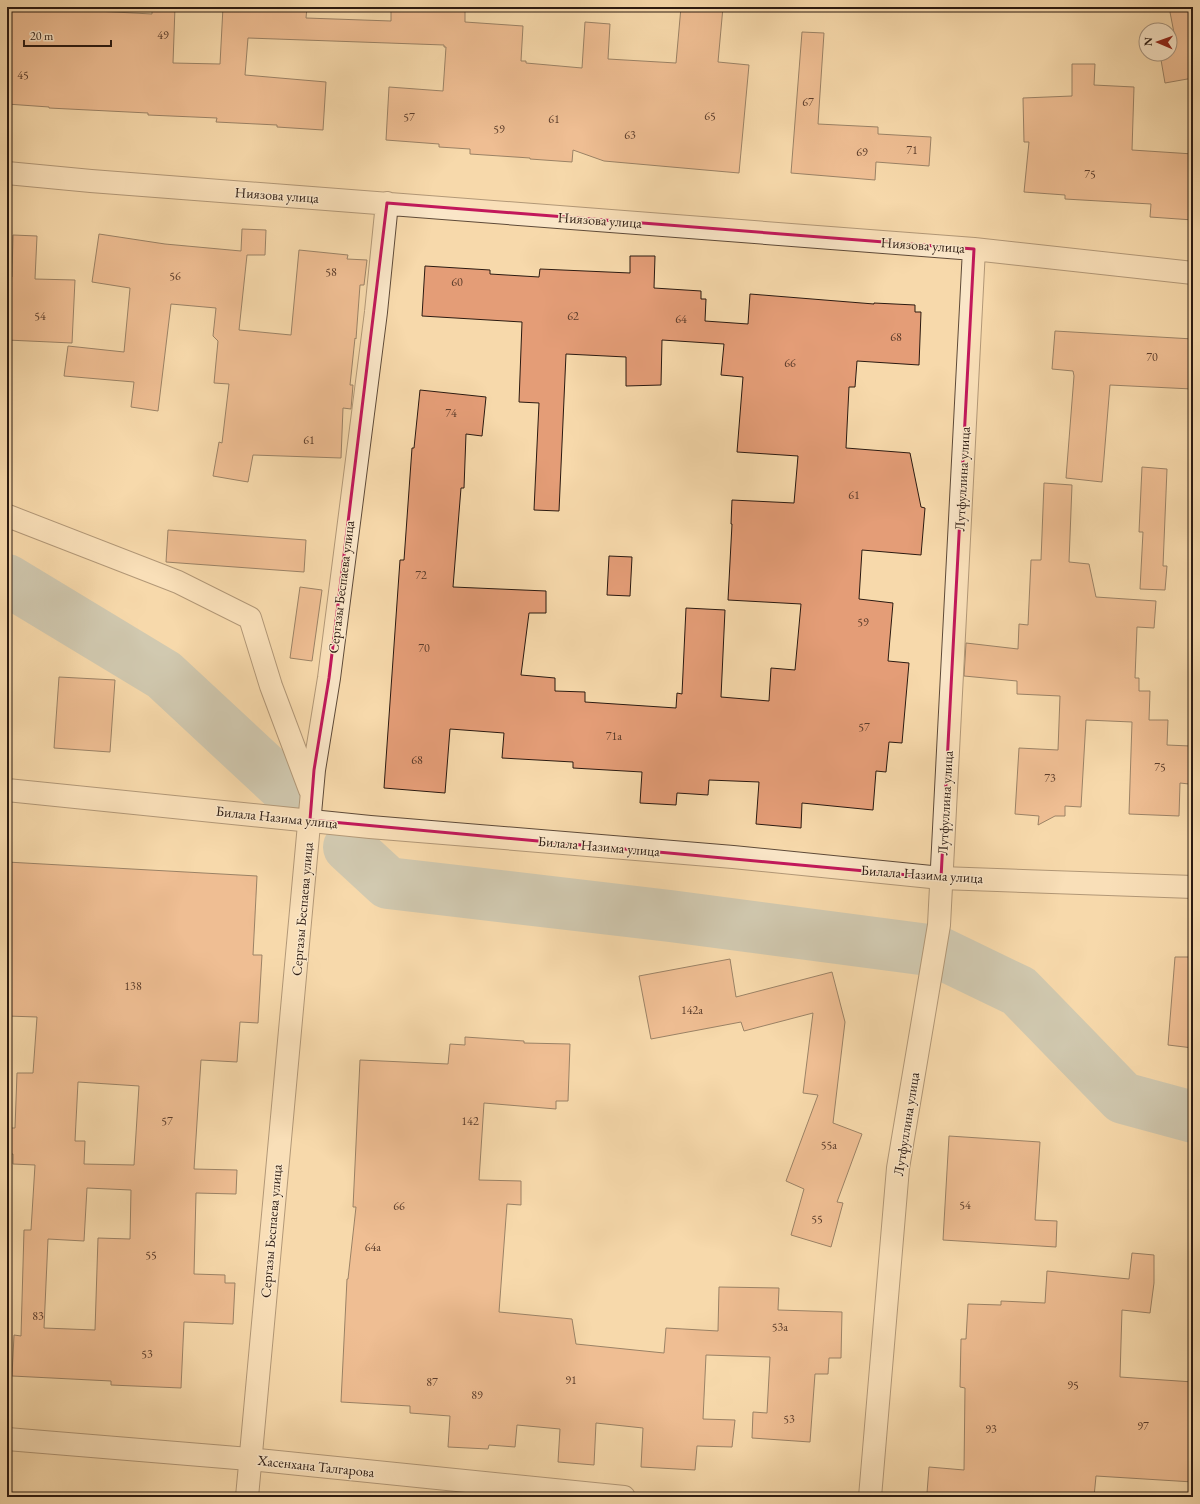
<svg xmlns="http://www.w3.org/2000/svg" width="1200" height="1504" viewBox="0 0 1200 1504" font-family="'EB Garamond',serif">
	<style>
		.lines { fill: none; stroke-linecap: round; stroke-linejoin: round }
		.river { stroke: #a3b7b5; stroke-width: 52 }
		.building { fill: #e49d77; stroke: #2b1a11; fill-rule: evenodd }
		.minor-casing { stroke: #5e4a38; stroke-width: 24 }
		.tertiary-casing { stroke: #5e4a38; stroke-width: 24 }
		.minor { stroke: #fae6c8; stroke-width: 22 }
		.tertiary { stroke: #fae6c8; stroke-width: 22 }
		.marked { fill: none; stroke: #c2185b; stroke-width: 3; stroke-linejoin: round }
		.labels { text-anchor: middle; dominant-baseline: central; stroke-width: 3; stroke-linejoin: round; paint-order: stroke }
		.number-label { font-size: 12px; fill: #593b2a }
		.street-label { font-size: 14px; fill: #2b1a11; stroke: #fae6c8 }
	</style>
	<rect width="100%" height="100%" fill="#f7d9ab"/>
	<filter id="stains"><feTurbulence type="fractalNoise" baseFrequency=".005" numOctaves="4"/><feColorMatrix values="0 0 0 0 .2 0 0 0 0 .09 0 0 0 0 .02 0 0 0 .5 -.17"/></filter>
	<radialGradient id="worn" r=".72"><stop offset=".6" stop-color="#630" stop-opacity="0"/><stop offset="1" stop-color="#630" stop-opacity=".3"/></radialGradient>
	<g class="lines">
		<!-- river -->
		<path class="river" d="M7,580L164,675L293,795
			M349,847L388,883L670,916L936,951L1019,991L1123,1098L1193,1117"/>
	</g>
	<!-- building -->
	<path class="building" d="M7,7H96V11L152,14V7H175L173,63L220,64L223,7H307L306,18L391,21V7L465,8V22L523,26L521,61H526V63L582,68L585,22L610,24L608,59L676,63L681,7H723L718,62L749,65L739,173L604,161L573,150L572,162L530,159V158L470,154V149L439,147V144L386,140L389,87L443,91L446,47H444V45L248,38L245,75L326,82L323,130L277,127V125L216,122L217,118L148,115V113L49,108V107L7,104Z
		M1169,7H1193V78L1165,83L1160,54H1170V39L1175,38Z
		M802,32L824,33L818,124L878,127V134L931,137L929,166L876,162L875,180L791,173Z
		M1072,64H1095L1094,85L1134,87L1132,150L1193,154V220L1150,217L1151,204L1065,199V195L1024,192L1029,142H1024L1023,98L1072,96Z
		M242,229L266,230L265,255H247L239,330L291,335L299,250L348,255L347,259L367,260L364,285H360L356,339L355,338L350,385H353L351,409L343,408L341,458L253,455L248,482L213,476L219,442L222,443L229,384L214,383L218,341L213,336L216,308L171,304L158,411L131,407L134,382L64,376L68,346L124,352L130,288L92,282L99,234L165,244L241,251Z
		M13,235L37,236L35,279L75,280L72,343L7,340L8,277H12Z
		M630,256H655L654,288L701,291V299H706L705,321L748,324L750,294L874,304V303L915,305V312H921L919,365L857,361L855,387H849L846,448L910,453L921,507L925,508L921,555L862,550L859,599L893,603L888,661L909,663L902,743L889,742L886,772L876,771L873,810L802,803L801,828L756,824L759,782L709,780L708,795L677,793L676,805L640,803L642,772L573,768V762L502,758L504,733L450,729L445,793L384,788L400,560H404L412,448H414L420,390L486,397L482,436L466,434L464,488H461L453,587L546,591V613H529L521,675L555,678V691L585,692V702L676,708L677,693L682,694L686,608L725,610L721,697L769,701L771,668L795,670L801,604L728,600L732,524H731L732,500L794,503L798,456L737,452L743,377L721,375L724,344L662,340L661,385L626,386V357L566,354L559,511L534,510L539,403L519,402L522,322L422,316L425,266L490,270V274L539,277L540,269L630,273Z
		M1055,331L1193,339L1192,389L1110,385L1102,482L1066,478L1074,376L1073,371L1052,369Z
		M1142,467L1167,469L1163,566H1167L1165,590L1140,589L1143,532H1139Z
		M1044,483L1072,485L1069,562L1089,564L1096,597L1156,601L1154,628L1137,627L1135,678H1139V691H1150L1149,720H1168L1167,745L1190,746L1189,784L1180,783L1179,816L1129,814L1132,722L1086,720L1081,807L1065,806V816H1055L1038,825L1039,816L1015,814L1019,748L1058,750L1060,696L1017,694V681L964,676L966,643L1018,649L1019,624L1028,625L1031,560H1041Z
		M168,530L306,540L304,572L166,562Z
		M609,556L632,557L630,596L607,595Z
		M300,587L322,590L312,661L290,658Z
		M59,677L115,680L110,752L54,748Z
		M7,862L257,876L253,955H262L258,1023L240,1022L237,1062L201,1060L194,1169L237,1170L236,1194L196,1193L194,1274L225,1275V1283H235L233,1324L184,1322L181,1388L111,1385V1381L12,1376L14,1335L21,1336L24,1230H31L35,1165L13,1164V1154H7V1128H15L17,1073H33L37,1017L7,1016ZM78,1082L139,1086L134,1165L84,1164L85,1141H75ZM87,1188L131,1190L130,1239L98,1238L95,1330L44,1328L48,1239L84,1241Z
		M1175,957H1193V1048L1168,1045Z
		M730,959L736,997L832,972L845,1022L833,1123L862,1134L837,1202L843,1203L831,1247L791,1235L804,1189L786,1181L818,1095L803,1093L813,1013L744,1031L741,1022L651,1039L639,976Z
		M465,1037L524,1041V1043L570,1044L568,1101H556V1109L484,1103L479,1180L521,1181V1205L507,1204L499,1312L572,1319L576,1344L664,1353L666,1328L718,1331L719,1287L779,1288L778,1310L842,1312L841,1358H829L828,1374H815L810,1442L752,1438L753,1412L767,1413L770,1357L706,1355L703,1419L735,1420L732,1447L697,1446L695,1470L641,1467L643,1428L596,1423L594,1465L558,1462L560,1429L517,1425L515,1447L489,1445L488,1449L448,1447L450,1416L410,1413V1406L341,1402L347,1279H348L356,1207H353L360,1060L448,1064L450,1044L465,1045Z
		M949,1136L1040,1142L1035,1220L1057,1221L1056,1247L943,1240Z
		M1132,1253L1154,1255V1283L1150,1313L1122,1310L1120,1377L1193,1382V1482L1096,1476L1094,1497H981L927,1493L929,1467L964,1470L965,1388L960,1387L961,1339H966L968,1304L1001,1305V1301L1045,1303L1047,1271L1129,1279Z"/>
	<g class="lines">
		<!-- minor casing -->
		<g class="minor-casing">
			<path id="minor" d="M7,173L91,181L974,249L1193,273
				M8,516L178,582L250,618L271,686L310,790
				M7,1439L249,1459L624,1497
				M247,1497L314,770L329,678L376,312L387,203
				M870,1497L898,1168L939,925L974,249"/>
		</g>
		<!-- tertiary casing -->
		<g class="tertiary-casing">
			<path id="tertiary" d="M7,790L370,827L733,857L941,878L1193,887"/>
		</g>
		<!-- minor -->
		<use href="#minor" class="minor"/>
		<!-- tertiary -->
		<use href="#tertiary" class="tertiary"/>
	</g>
	<!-- marked area -->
	<path d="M0 0H1200V1504H0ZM387,203L974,249L941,878L310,820L314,770L329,678Z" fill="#f7d9ab" fill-opacity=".55" fill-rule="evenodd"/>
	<path class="marked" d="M387,203L974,249L941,878L310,820L314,770L329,678Z"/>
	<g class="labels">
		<!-- number labels -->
		<g class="number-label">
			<text x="163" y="35">49</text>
			<text x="23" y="75">45</text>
			<text x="808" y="102">67</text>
			<text x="710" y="116">65</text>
			<text x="409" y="117">57</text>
			<text x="554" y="119">61</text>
			<text x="499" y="129">59</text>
			<text x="630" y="135">63</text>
			<text x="912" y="150">71</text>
			<text x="862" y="152">69</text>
			<text x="1090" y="174">75</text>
			<text x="331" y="272">58</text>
			<text x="175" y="276">56</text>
			<text x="457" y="282">60</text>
			<text x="40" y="316">54</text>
			<text x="573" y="316">62</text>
			<text x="681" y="319">64</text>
			<text x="896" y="337">68</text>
			<text x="1152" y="357">70</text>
			<text x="790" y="363">66</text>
			<text x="451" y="413">74</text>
			<text x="309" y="440">61</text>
			<text x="854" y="495">61</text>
			<text x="421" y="575">72</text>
			<text x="863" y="622">59</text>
			<text x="424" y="648">70</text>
			<text x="864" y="727">57</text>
			<text x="614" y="736">71а</text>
			<text x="417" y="760">68</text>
			<text x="1160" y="767">75</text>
			<text x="1050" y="778">73</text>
			<text x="133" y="986">138</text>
			<text x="692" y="1010">142а</text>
			<text x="167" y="1121">57</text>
			<text x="470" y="1121">142</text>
			<text x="829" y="1145">55а</text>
			<text x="965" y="1205">54</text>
			<text x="399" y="1206">66</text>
			<text x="817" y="1219">55</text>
			<text x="373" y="1247">64а</text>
			<text x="151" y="1255">55</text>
			<text x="38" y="1316">83</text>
			<text x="780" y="1327">53а</text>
			<text x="147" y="1354">53</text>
			<text x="571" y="1380">91</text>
			<text x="432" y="1382">87</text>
			<text x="1073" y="1385">95</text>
			<text x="477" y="1395">89</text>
			<text x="789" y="1419">53</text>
			<text x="1143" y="1426">97</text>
			<text x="991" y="1429">93</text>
		</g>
		<!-- street labels -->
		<g class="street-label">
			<text transform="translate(277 195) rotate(4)">Ниязова улица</text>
			<text transform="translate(600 220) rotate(4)">Ниязова улица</text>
			<text transform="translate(923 245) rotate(4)">Ниязова улица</text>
			<text transform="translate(962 479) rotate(-87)">Лутфуллина улица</text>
			<text transform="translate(341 587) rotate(-83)">Сергазы Беспаева улица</text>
			<text transform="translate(945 803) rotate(-87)">Лутфуллина улица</text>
			<text transform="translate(277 817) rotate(6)">Билала Назима улица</text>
			<text transform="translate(599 846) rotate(5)">Билала Назима улица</text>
			<text transform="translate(922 874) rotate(4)">Билала Назима улица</text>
			<text transform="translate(302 909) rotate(-85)">Сергазы Беспаева улица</text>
			<text transform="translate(906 1124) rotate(-81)">Лутфуллина улица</text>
			<text transform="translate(271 1231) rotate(-85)">Сергазы Беспаева улица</text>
			<text transform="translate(316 1466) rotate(6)">Хасенхана Талгарова</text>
		</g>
	</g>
	<!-- margin -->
	<rect width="1200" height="1504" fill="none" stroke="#f7d9ab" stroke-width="24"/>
	<rect x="8" y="8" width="1184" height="1488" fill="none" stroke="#2b1a11" stroke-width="2"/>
	<rect x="12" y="12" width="1176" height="1480" fill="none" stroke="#2b1a11"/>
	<!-- north arrow -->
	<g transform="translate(1158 42) rotate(272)"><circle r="19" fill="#fae6c8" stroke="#a7947f"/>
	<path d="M0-3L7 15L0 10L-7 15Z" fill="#8f2418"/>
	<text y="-6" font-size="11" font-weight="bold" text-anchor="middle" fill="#2b1a11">N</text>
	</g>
	<!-- scale -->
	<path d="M24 40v6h87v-6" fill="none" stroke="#2b1a11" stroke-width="2"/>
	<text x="30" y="40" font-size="12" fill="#2b1a11" stroke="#fae6c8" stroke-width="3" paint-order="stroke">20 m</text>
	<rect width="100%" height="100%" filter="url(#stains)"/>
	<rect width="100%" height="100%" fill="url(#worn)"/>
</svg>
